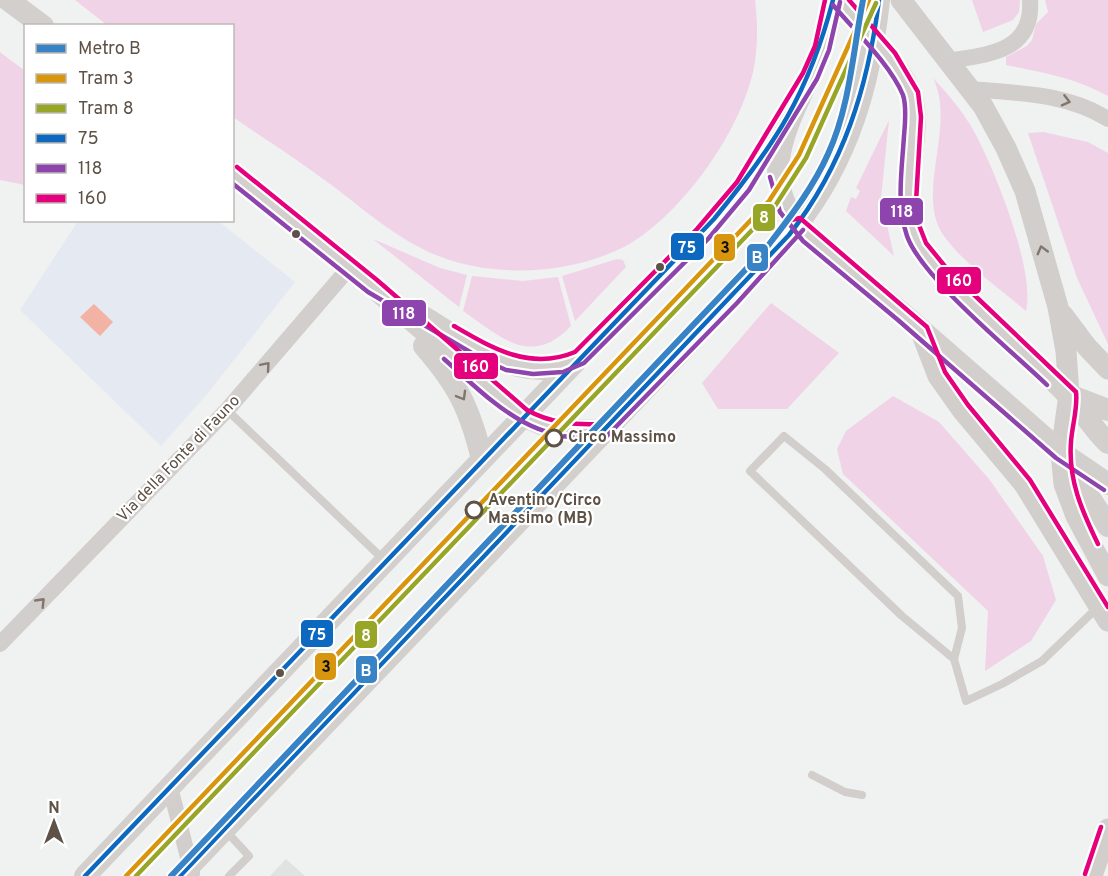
<svg xmlns="http://www.w3.org/2000/svg" width="1108" height="876" viewBox="0 0 1108 876" font-family="Overpass,sans-serif">
	<style>
		.commercial { fill: #e5e9f1 }
		.education { fill: #e1e2e2 }
		.green { fill: #f1d3e7 }
		.water { fill: #f2b3a5 }
		.lines { fill: none; stroke-linecap: round; stroke-linejoin: round }
		.service { stroke: #d1cecc; stroke-width: 8 }
		.minor { stroke: #d1cecc; stroke-width: 16 }
		.tertiary { stroke: #d1cecc; stroke-width: 21 }
		.secondary { stroke: #d2cfcc; stroke-width: 22 }
		.bus-1-casing { stroke: #fff; stroke-width: 9 }
		.bus-2-casing { stroke: #fff; stroke-width: 9 }
		.bus-3-casing { stroke: #fff; stroke-width: 9 }
		.bus-1 { stroke: #0c69bf; stroke-width: 4.5 }
		.bus-2 { stroke: #8e44ad; stroke-width: 4.5 }
		.bus-3 { stroke: #e5007d; stroke-width: 4.5 }
		.tram-1-casing { stroke: #fff; stroke-width: 9 }
		.tram-2-casing { stroke: #fff; stroke-width: 9 }
		.tram-1 { stroke: #d8950e; stroke-width: 4.5 }
		.tram-2 { stroke: #98a628; stroke-width: 4.5 }
		.metro-1-casing { stroke: #fff; stroke-width: 10 }
		.metro-1 { stroke: #3783c6; stroke-width: 6 }
		.oneway { stroke: #80766e }
		.oneway2 { stroke: #81776e }
		.bus-dot { fill: #5e5146; stroke: #fff; stroke-width: 2 }
		.stop-dot { fill: #fff; stroke: #5e5146; stroke-width: 3 }
		.labels { text-anchor: middle; dominant-baseline: central; stroke-width: 4.5; stroke-linejoin: round; paint-order: stroke }
		.stop-label { font-size: 16px; font-weight: bold; fill: #5e5146; stroke: #fff; text-anchor: start }
		.street-label { font-size: 16px; fill: #5e5146; stroke: #fff }
		.line-badge { stroke: #fff; stroke-width: 2 }
		.badge-label { font-size: 16px; text-anchor: middle; font-weight: bold; fill: #fff }
		.pale-badge-label { font-size: 16px; text-anchor: middle; font-weight: bold; fill: #111 }
	</style>
	<rect width="100%" height="100%" fill="#f0f1f1"/>
	<!-- commercial -->
	<path class="commercial" d="M78,221H218L295,282L208,393L161,446L20,310Z"/>
	<!-- education -->
	<path class="education" d="M286,859L305,876H270Z"/>
	<!-- green -->
	<path class="green" d="M75,0H755C758,24 758,49 753,72C739,134 680,217 624,247C574,272 509,277 456,262C402,247 363,207 319,176C291,155 261,137 233,117L232,26L107,25Z
		M972,0H1020L1019,12L1013,20L983,32Z
		M1045,0H1108V96C1076,78 1042,72 1006,65V57L1027,46L1032,40L1036,24L1048,12Z
		M0,52L25,71V185L0,180Z
		M933,78C947,93 960,108 971,126C992,162 1036,270 1026,311C999,288 965,265 944,236C914,194 957,126 933,78Z
		M889,120L881,198L894,256L846,211L851,197L856,199L860,191L856,188Z
		M1043,132L1088,142L1108,153V344L1077,278L1028,133Z
		M373,239L440,268L467,275L459,307Z
		M617,259L623,260L626,267L575,321L562,276Z
		M472,276L523,281L558,277L571,326C531,368 501,337 463,311Z
		M771,303L839,353L787,409H718L702,383Z
		M893,396L939,422L989,479L1043,556L1056,600L1031,641L985,671L988,611L843,474L837,449L846,431Z"/>
	<!-- water -->
	<path class="water" d="M94,304L113,322L100,336L80,317Z"/>
	<g class="lines">
		<!-- service -->
		<path class="service" d="M227,410L383,559
			M954,659L902,616L750,471L784,436L825,469L958,596L962,628L954,659L966,701L1002,684L1042,661L1099,606
			M812,775L845,792L862,795
			M226,831L249,856L229,876
			M132,876L760,216C806,161 831,94 860,29"/>
		<!-- minor -->
		<path class="minor" d="M947,61C985,55 1034,53 1030,0
			M970,89C1017,93 1066,93 1108,119
			M0,644L227,410L349,268
			M170,787L192,873"/>
		<!-- tertiary -->
		<path class="tertiary" d="M901,0L983,106L1006,148L1025,191L1058,307L1066,351L1069,395L1061,452L1064,484L1076,516L1108,576
			M1063,315L1087,347L1108,369
			M921,332L938,376L962,410L1024,484L1108,621
			M1092,876L1108,829"/>
		<!-- secondary -->
		<path class="secondary" d="M8,0L43,26
			M833,0C830,17 827,34 821,50C796,114 746,175 808,236L903,314L1061,452L1108,484
			M839,0C858,23 905,70 912,98C923,144 894,191 918,242C927,261 944,276 958,290C994,326 1032,358 1067,394C1082,409 1092,428 1108,443
			M232,173L372,286L523,416L553,429L603,431
			M422,316C464,341 525,389 576,360
			M424,346C458,385 470,409 482,459
			M1069,395L1108,410
			M1064,458L1108,526
			M85,876L579,358L703,234L743,186L799,98
			M180,876L732,298C754,274 777,251 796,226C849,159 870,83 879,0"/>
		<!-- bus-1 casing -->
		<g class="bus-1-casing">
			<path id="bus-1" d="M85,876L714,219C775,145 809,93 833,0
				M180,876L789,235C844,165 868,87 879,0"/>
		</g>
		<!-- bus-2 casing -->
		<g class="bus-2-casing">
			<path id="bus-2" d="M833,5C855,31 890,64 903,95C907,107 905,124 904,136C902,169 896,204 907,236C922,278 1012,351 1047,385
				M770,177L780,212L803,241L898,320L1056,458L1104,490
				M232,183L368,292L482,359L506,370L533,374L563,372L584,363L708,239L749,190L817,79L829,50L840,2
				M444,359C495,404 531,444 605,438L737,303L803,230"/>
		</g>
		<!-- bus-3 casing -->
		<g class="bus-3-casing">
			<path id="bus-3" d="M849,0L895,53L918,92L921,117L916,202L919,225L926,243L948,270L1076,392C1078,408 1072,426 1071,442C1068,480 1082,511 1098,544
				M237,167L377,280L527,410C550,423 574,425 600,424L727,293L791,220L800,218L927,327L945,372L968,405L1030,480L1108,607
				M454,326C492,348 530,371 575,352L697,229L737,182L803,73L815,46L825,0
				M1085,874L1101,827"/>
		</g>
		<!-- bus-1 -->
		<use href="#bus-1" class="bus-1"/>
		<!-- bus-2 -->
		<use href="#bus-2" class="bus-2"/>
		<!-- bus-3 -->
		<use href="#bus-3" class="bus-3"/>
		<!-- tram-1 casing -->
		<g class="tram-1-casing">
			<path id="tram-1" d="M126,876L769,201L799,155L869,0"/>
		</g>
		<!-- tram-2 casing -->
		<g class="tram-2-casing">
			<path id="tram-2" d="M136,876L775,206L806,158L876,3"/>
		</g>
		<!-- tram-1 -->
		<use href="#tram-1" class="tram-1"/>
		<!-- tram-2 -->
		<use href="#tram-2" class="tram-2"/>
		<!-- metro-1 casing -->
		<g class="metro-1-casing">
			<path id="metro-1" d="M171,876L767,247C790,217 813,188 828,154C850,106 853,51 863,0"/>
		</g>
		<!-- metro-1 -->
		<use href="#metro-1" class="metro-1"/>
	</g>
	<!-- one-way arrows -->
	<defs><path id="oneway-chevron" d="M-2-3.5L2.5 0L-2 3.5" fill="none" stroke-width="1.6" stroke-linecap="round" stroke-linejoin="round" transform="scale(1.5)"/></defs>
	<g class="oneway">
		<use href="#oneway-chevron" transform="translate(1066 101) rotate(14)"/>
		<use href="#oneway-chevron" transform="translate(1042 250) rotate(-105)"/>
		<use href="#oneway-chevron" transform="translate(266 366) rotate(-49)"/>
		<use href="#oneway-chevron" transform="translate(41 602) rotate(-46)"/>
	</g>
	<use class="oneway2" href="#oneway-chevron" transform="translate(462 396) rotate(60)"/>
	<!-- markers -->
	<g class="bus-dot">
		<circle cx="296" cy="234" r="5"/>
		<circle cx="660" cy="267" r="5"/>
		<circle cx="280" cy="673" r="5"/>
	</g>
	<g class="stop-dot">
		<circle cx="554" cy="438" r="8"/>
		<circle cx="474" cy="510" r="8"/>
	</g>
	<g class="labels">
		<!-- stop labels -->
		<g class="stop-label">
			<text x="568" y="438">Circo Massimo</text>
			<text x="488" y="501">Aventino/Circo<tspan x="488" dy="18">Massimo (MB)</tspan></text>
		</g>
		<!-- street labels -->
		<g class="street-label">
			<text transform="translate(179 459) rotate(-46)">Via della Fonte di Fauno</text>
		</g>
	</g>
	<g class="line-badge">
		<rect x="879" y="197" width="45" height="29" rx="6" fill="#8e44ad"/>
		<rect x="752" y="203" width="24" height="29" rx="6" fill="#98a628"/>
		<rect x="670" y="232" width="35" height="29" rx="6" fill="#0c69bf"/>
		<rect x="713" y="233" width="23" height="29" rx="6" fill="#d8950e"/>
		<rect x="746" y="243" width="23" height="29" rx="6" fill="#3783c6"/>
		<rect x="936" y="266" width="46" height="29" rx="6" fill="#e5007d"/>
		<rect x="381" y="299" width="46" height="28" rx="6" fill="#8e44ad"/>
		<rect x="453" y="352" width="46" height="28" rx="6" fill="#e5007d"/>
		<rect x="300" y="619" width="34" height="29" rx="6" fill="#0c69bf"/>
		<rect x="354" y="620" width="24" height="29" rx="6" fill="#98a628"/>
		<rect x="314" y="652" width="23" height="29" rx="6" fill="#d8950e"/>
		<rect x="355" y="655" width="23" height="29" rx="6" fill="#3783c6"/>
	</g>
	<g class="badge-label">
		<text x="902" y="217">118</text>
		<text x="764" y="223">8</text>
		<text x="687" y="253">75</text>
		<text x="757" y="263">B</text>
		<text x="959" y="286">160</text>
		<text x="404" y="319">118</text>
		<text x="476" y="372">160</text>
		<text x="317" y="640">75</text>
		<text x="366" y="641">8</text>
		<text x="366" y="676">B</text>
	</g>
	<g class="pale-badge-label">
		<text x="725" y="253">3</text>
		<text x="326" y="672">3</text>
	</g>
	<!-- legend -->
	<rect x="24" y="24" width="210" height="198" fill="#ffffff" stroke="#bfb9b5" stroke-width="1.5"/>
	<rect x="36" y="44" width="30" height="9" fill="#3783c6" stroke="#bfb9b5" stroke-width="1.5"/>
	<text x="78" y="54" font-size="18" fill="#5e5146">Metro B</text>
	<rect x="36" y="74" width="30" height="9" fill="#d8950e" stroke="#bfb9b5" stroke-width="1.5"/>
	<text x="78" y="84" font-size="18" fill="#5e5146">Tram 3</text>
	<rect x="36" y="104" width="30" height="9" fill="#98a628" stroke="#bfb9b5" stroke-width="1.5"/>
	<text x="78" y="114" font-size="18" fill="#5e5146">Tram 8</text>
	<rect x="36" y="134" width="30" height="9" fill="#0c69bf" stroke="#bfb9b5" stroke-width="1.5"/>
	<text x="78" y="144" font-size="18" fill="#5e5146">75</text>
	<rect x="36" y="164" width="30" height="9" fill="#8e44ad" stroke="#bfb9b5" stroke-width="1.5"/>
	<text x="78" y="174" font-size="18" fill="#5e5146">118</text>
	<rect x="36" y="194" width="30" height="9" fill="#e5007d" stroke="#bfb9b5" stroke-width="1.5"/>
	<text x="78" y="204" font-size="18" fill="#5e5146">160</text>
	<!-- north arrow -->
	<g transform="translate(54 822)" stroke="#ffffff" stroke-width="4.5" paint-order="stroke">
	<path d="M0-4.5L10 22L0 15L-10 22Z" fill="#5e5146"/>
	<text y="-9" font-size="16" font-weight="bold" text-anchor="middle" fill="#5e5146">N</text>
	</g>
</svg>
